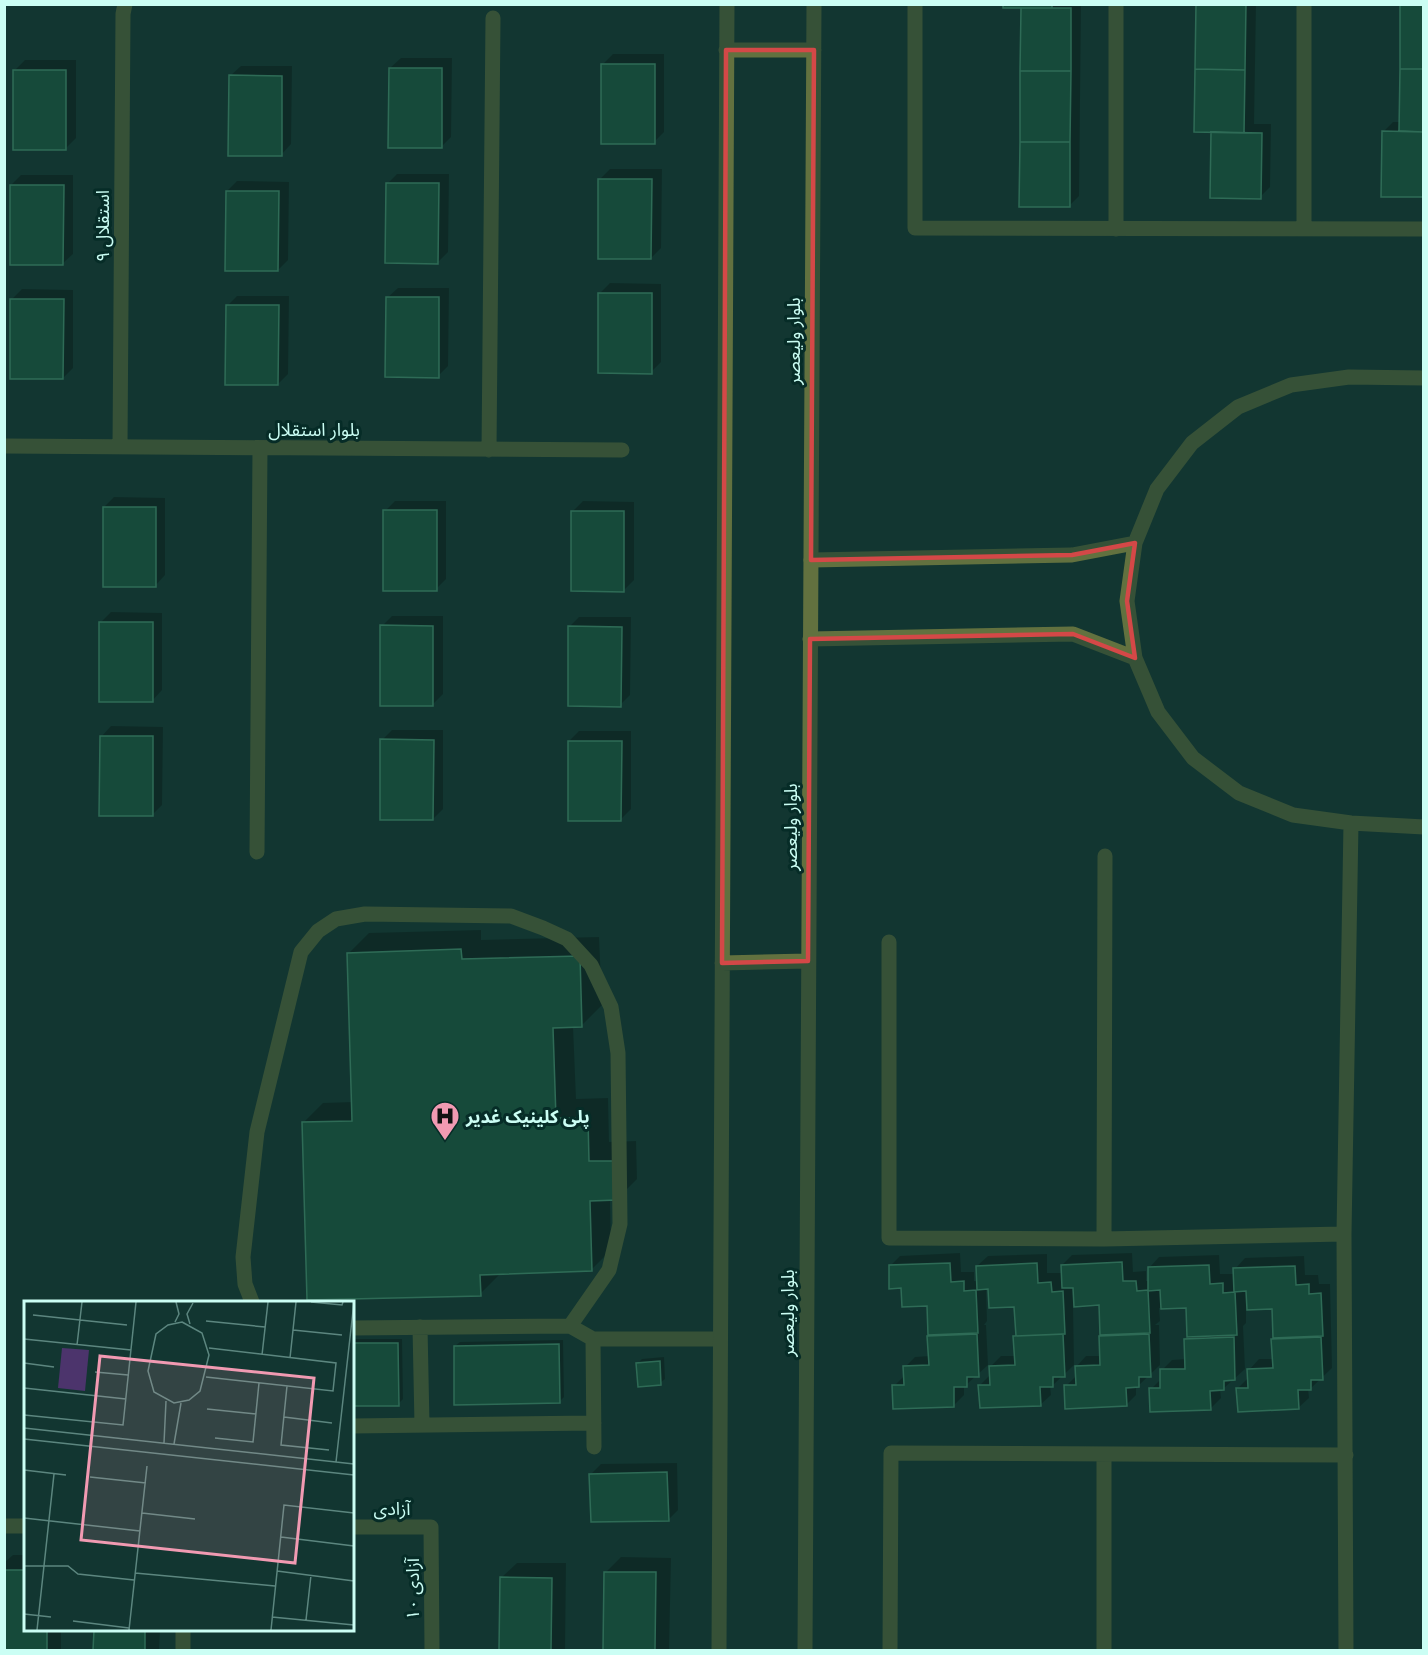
<svg xmlns="http://www.w3.org/2000/svg" width="1428" height="1655" viewBox="0 0 1428 1655" font-family="Lato,'Noto Sans Arabic',sans-serif">
	<style>
		.shadow { fill: #0007 }
		.building { fill: #1c6245; stroke: #51ac83; stroke-width: 1.5 }
		.lines { fill: none; stroke-linecap: round; stroke-linejoin: round }
		.service { stroke: #62713f; stroke-width: 15 }
		.minor { stroke: #62713f; stroke-width: 15 }
		.tertiary { stroke: #62713f; stroke-width: 15 }
		.marked { fill: none; stroke: #d44847; stroke-width: 4.5; stroke-linejoin: round }
		.labels { text-anchor: middle; dominant-baseline: central; stroke-width: 6; stroke-linejoin: round; paint-order: stroke }
		.street-label { font-size: 18px; fill: #cbfef4; stroke: #062c27 }
		.poi-label { font-size: 18px; font-weight: bold; fill: #cbfef4; stroke: #062c27; text-anchor: start }
		.inset-road { fill: none; stroke: #5c867f; stroke-width: 1.5 }
		.view { fill: #f19ab2; fill-opacity: 0.15; stroke: #f19ab2; stroke-width: 3 }
		.inset-edge { fill: none; stroke: #cbfef4; stroke-width: 3 }
	</style>
	<rect width="100%" height="100%" fill="#123631"/>
	<!-- shadow -->
	<path class="shadow" d="M1005,4H1081L1079,196L1069,206L1022,7Z
		M1197,4H1256L1254,124H1271L1270,187L1260,197L1213,131Z
		M1424,4V196L1383,132L1393,122H1401Z
		M613,54H664V132L654,142L603,64Z
		M401,58H452L451,137L441,147L390,68Z
		M25,60H76V138L66,148L15,70Z
		M241,66H292L291,144L281,155L230,76Z
		M610,169H662L661,248L651,258L600,179Z
		M397,174H449L448,252L438,262L387,184Z
		M21,175H73V254L62,264L11,185Z
		M237,181L289,182L288,260L278,270L227,191Z
		M610,283L661,284V362L651,372L600,293Z
		M398,288H449L448,366L438,376L387,298Z
		M22,289L73,290V368L63,378L11,300Z
		M237,296H289L288,374L278,384L227,306Z
		M114,497L165,498V575L155,586L104,507Z
		M395,501H446V579L436,589L385,511Z
		M583,501L634,502V580L624,590L572,512Z
		M111,612L162,613V690L152,701L101,622Z
		M392,616H443V694L433,704L382,626Z
		M579,617H631L630,695L620,705L569,627Z
		M111,726L163,727L162,805L152,815L101,737Z
		M392,730H443V809L433,819L382,740Z
		M579,731H631V809L620,820L569,741Z
		M481,930V940L599,937L602,1005L581,1026H573L576,1099L608,1098L609,1142L636,1141L637,1179L617,1199H610L611,1250L591,1270L500,1274L480,1294L303,1123L323,1103L353,1102L349,953L369,933Z
		M960,1253L961,1272H974V1281H978L977,1266L988,1256L1047,1254V1273H1062V1265L1072,1255L1132,1253L1133,1272L1146,1271V1281H1150L1149,1268L1159,1257L1219,1255L1220,1274H1235V1269L1245,1258L1304,1256L1305,1275H1318L1319,1284H1330L1332,1368L1311,1388H1308L1309,1398L1298,1408L1238,1388L1248,1378L1249,1370L1259,1359H1274V1307L1246,1309V1323L1243,1326L1245,1369L1223,1389H1220L1221,1398L1211,1408L1151,1389L1161,1379L1162,1370L1172,1360L1186,1359V1340L1189,1337L1187,1307L1159,1308L1160,1321L1155,1325H1159L1160,1365L1139,1385H1136V1395L1126,1405L1066,1386L1077,1375L1076,1367L1086,1356H1101V1337L1105,1333L1100,1304L1073,1305L1074,1365L1053,1385H1050L1051,1395L1040,1405L980,1385L990,1375L991,1366L1001,1356H1016V1305L989,1288H986L987,1321L984,1325H986L988,1365L966,1385L964,1386V1395L954,1405L894,1386L904,1376L905,1367L915,1357L930,1356L929,1337L932,1333L928,1305L903,1287L890,1266L900,1256Z
		M352,1339H402L403,1399L398,1404H352Z
		M563,1340L564,1397L559,1402L455,1346L460,1342Z
		M664,1357L665,1379L660,1383L638,1363L642,1359Z
		M677,1463L678,1510L668,1520L591,1474L601,1464Z
		M13,1555H26V1630H61V1650H4V1563Z
		M621,1557L671,1558L669,1650H605L606,1572Z
		M517,1563H566L565,1650H501V1578Z
		M95,1630H160L159,1650H95Z"/>
	<!-- building -->
	<path class="building" d="M1003,4H1052V8H1003Z
		M1196,4H1246L1245,70L1195,69Z
		M1400,4H1424V69H1400Z
		M1021,8H1071V71H1020Z
		M601,64H655V144H601Z
		M389,68H442V148H388Z
		M1195,69L1245,70L1244,133L1194,132Z
		M1400,69H1424V132L1399,131Z
		M13,70H66V150H13Z
		M1020,71H1071L1070,142H1020Z
		M229,75L282,76V156H228Z
		M1382,131L1424,132V197H1381Z
		M1211,132L1262,133L1261,199L1210,198Z
		M1020,142H1070V207H1019Z
		M598,179H652L651,259H598Z
		M386,183H439L438,264L385,263Z
		M10,185H64L63,265H10Z
		M226,191H279L278,271H225Z
		M598,293H652V374L598,373Z
		M386,297H439V378L385,377Z
		M10,299H64L63,379H10Z
		M226,305H279L278,385H225Z
		M103,507H156V587H103Z
		M383,510H437V591H383Z
		M571,511H624V592L571,591Z
		M99,622H153V702H99Z
		M380,625L433,626V706H380Z
		M568,626L622,627L621,707L568,706Z
		M100,736H153V816H99Z
		M380,739L434,740L433,820H380Z
		M568,741H622L621,821H568Z
		M461,949L462,959L580,956L582,1027L553,1028L556,1118H588L589,1161H616L617,1200L590,1201L592,1271L480,1275L481,1296L307,1300L302,1122L352,1121L347,953Z
		M1122,1262L1123,1281H1136L1137,1291L1148,1290L1150,1333L1100,1335L1099,1305L1074,1307L1073,1288H1062L1061,1265Z
		M950,1263L951,1282L964,1281V1291L976,1290L978,1333L928,1335L927,1306L902,1307L901,1288L889,1289V1265Z
		M1037,1263L1038,1283L1051,1282L1052,1292L1063,1291L1065,1334L1016,1336L1014,1307L989,1308L988,1289L977,1290L976,1266Z
		M1209,1265L1210,1284L1223,1283V1293L1235,1292L1237,1335L1187,1337L1186,1308L1161,1309L1160,1290L1148,1291V1267Z
		M1295,1266L1296,1285L1309,1284V1294L1321,1293L1323,1336L1273,1338L1272,1309L1247,1310L1246,1291L1234,1292L1233,1268Z
		M977,1334L979,1377H967V1387H954V1407L893,1409L892,1385H904L903,1366L929,1365L927,1336Z
		M1063,1334L1065,1377H1053V1387H1040L1041,1406L980,1408L978,1385H990L989,1366L1015,1365L1013,1336Z
		M1149,1334L1151,1377H1139V1387L1126,1388L1127,1406L1065,1409L1064,1385H1076L1075,1366L1100,1365L1099,1336Z
		M1234,1337L1235,1380L1224,1381V1390L1210,1391L1211,1410L1150,1412L1149,1388H1160V1369H1185L1184,1339Z
		M1321,1337L1323,1380H1311V1390H1298L1299,1409L1238,1412L1236,1388H1248L1247,1369L1273,1368L1271,1339Z
		M352,1343H398L399,1406H352Z
		M559,1344L560,1403L454,1405V1346Z
		M660,1361L661,1385L638,1387L636,1363Z
		M667,1472L669,1521L591,1522L589,1474Z
		M4,1570H26V1630H47V1650H4Z
		M604,1572H656L655,1650H603Z
		M500,1577L552,1578L551,1650H499Z
		M94,1630H145V1650H93Z"/>
	<g class="lines">
		<!-- service -->
		<path class="service" d="M252,1302L245,1284L243,1257L257,1132L301,952L318,931L336,919L365,914L511,916L543,928L567,939L591,965L611,1007L618,1053L620,1224L609,1270L570,1326
			M420,1327L422,1425
			M352,1328L570,1326L593,1339H720
			M593,1339L594,1447
			M352,1426L594,1423"/>
		<!-- minor -->
		<path class="minor" d="M915,4V228L1424,229
			M1116,229V4
			M1304,229V4
			M1424,378L1349,377L1291,385L1238,407L1192,443L1157,489L1135,543L1127,601L1135,658L1158,712L1193,758L1239,793L1293,815L1351,823L1424,827
			M4,446L622,450
			M120,447L123,14L125,4
			M489,450L493,18
			M811,560L1072,555L1135,543
			M810,639L1073,634L1135,658
			M257,852L260,448
			M889,942V1238L1104,1239L1344,1234
			M1104,1239L1105,856
			M4,1526H26
			M352,1527H431L432,1650
			M183,1650V1630
			M890,1650L891,1453L1346,1455
			M1104,1650V1454
			M1346,1650L1344,1234L1351,823"/>
		<!-- tertiary -->
		<path class="tertiary" d="M726,50H814
			M722,963L808,961
			M719,1650L727,4
			M805,1650L814,4"/>
	</g>
	<!-- marked area -->
	<path d="M0 0H1428V1655H0ZM726,50H814L811,560L1072,555L1135,543L1127,601L1135,658L1073,634L810,639L808,961L722,963Z" fill="#123631" fill-opacity=".55" fill-rule="evenodd"/>
	<path class="marked" d="M726,50H814L811,560L1072,555L1135,543L1127,601L1135,658L1073,634L810,639L808,961L722,963Z"/>
	<!-- icons -->
	<defs>
		<g id="hospital-pin" transform="scale(1.5)"><path d="M0 17L-7.5 6A9.5 9.5 0 1 1 7.5 6Z" fill="#f19ab2" stroke="#062c27"/><path d="M-5-5h3v3.5h4V-5h3V5h-3V1.5h-4V5h-3Z" fill="#111"/></g>
	</defs>
	<g fill-rule="evenodd">
		<use href="#hospital-pin" x="445" y="1116"/>
	</g>
	<g class="labels">
		<!-- street labels -->
		<g class="street-label">
			<text transform="translate(102 226) rotate(-90)">استقلال ۹</text>
			<text transform="translate(793 341) rotate(-90)">بلوار ولیعصر</text>
			<text x="314" y="429">بلوار استقلال</text>
			<text transform="translate(790 827) rotate(-90)">بلوار ولیعصر</text>
			<text transform="translate(787 1313) rotate(-90)">بلوار ولیعصر</text>
			<text x="392" y="1508">آزادی</text>
			<text transform="translate(412 1589) rotate(-90)">آزادی ۱۰</text>
		</g>
		<!-- poi labels -->
		<g class="poi-label">
			<text x="466" y="1116">پلی کلینیک غدیر</text>
		</g>
	</g>
	<!-- overview -->
	<g transform="translate(24 1301)">
		<rect width="330" height="330" fill="#123631"/>
		<path d="M38,47L65,49L61,90L34,87Z" fill="#4c346c"/>
		<path class="inset-road" d="M287,1L318,4L319,1M9,14L103,24M182,20L241,26M151,21L155,13L152,1M158,21L178,32L185,54L176,90L165,99L150,102L130,91L124,70L132,33L144,24ZM166,23L163,13L169,2M269,29L318,34M0,38L107,49M53,44L58,1M238,54L244,1M266,57L272,1M0,62L30,66M71,71L104,74M182,76L309,90L312,62L185,47M263,85L257,144L305,149M0,87L102,98M183,108L232,113M0,114L99,124L112,1M260,116L308,122M0,127L330,163M191,137L229,141L235,82M0,138L330,174M140,142L142,100M150,143L157,102M312,161L330,1M0,169L42,174M66,176L122,182M118,212L171,218M0,217L116,230M257,236L330,245M0,265H44L54,273L110,279M253,270L330,280M111,272L251,285M0,313L27,316M248,316L330,324M282,319L287,274M49,320L105,327M13,329L30,173M105,329L123,165M247,329L260,204L330,212"/>
		<path class="view" d="M76,55L290,77L271,262L57,239Z"/>
		<rect width="330" height="330" class="inset-edge"/>
	</g>
	<!-- border -->
	<rect width="1428" height="1655" fill="none" stroke="#cbfef4" stroke-width="12"/>
</svg>
